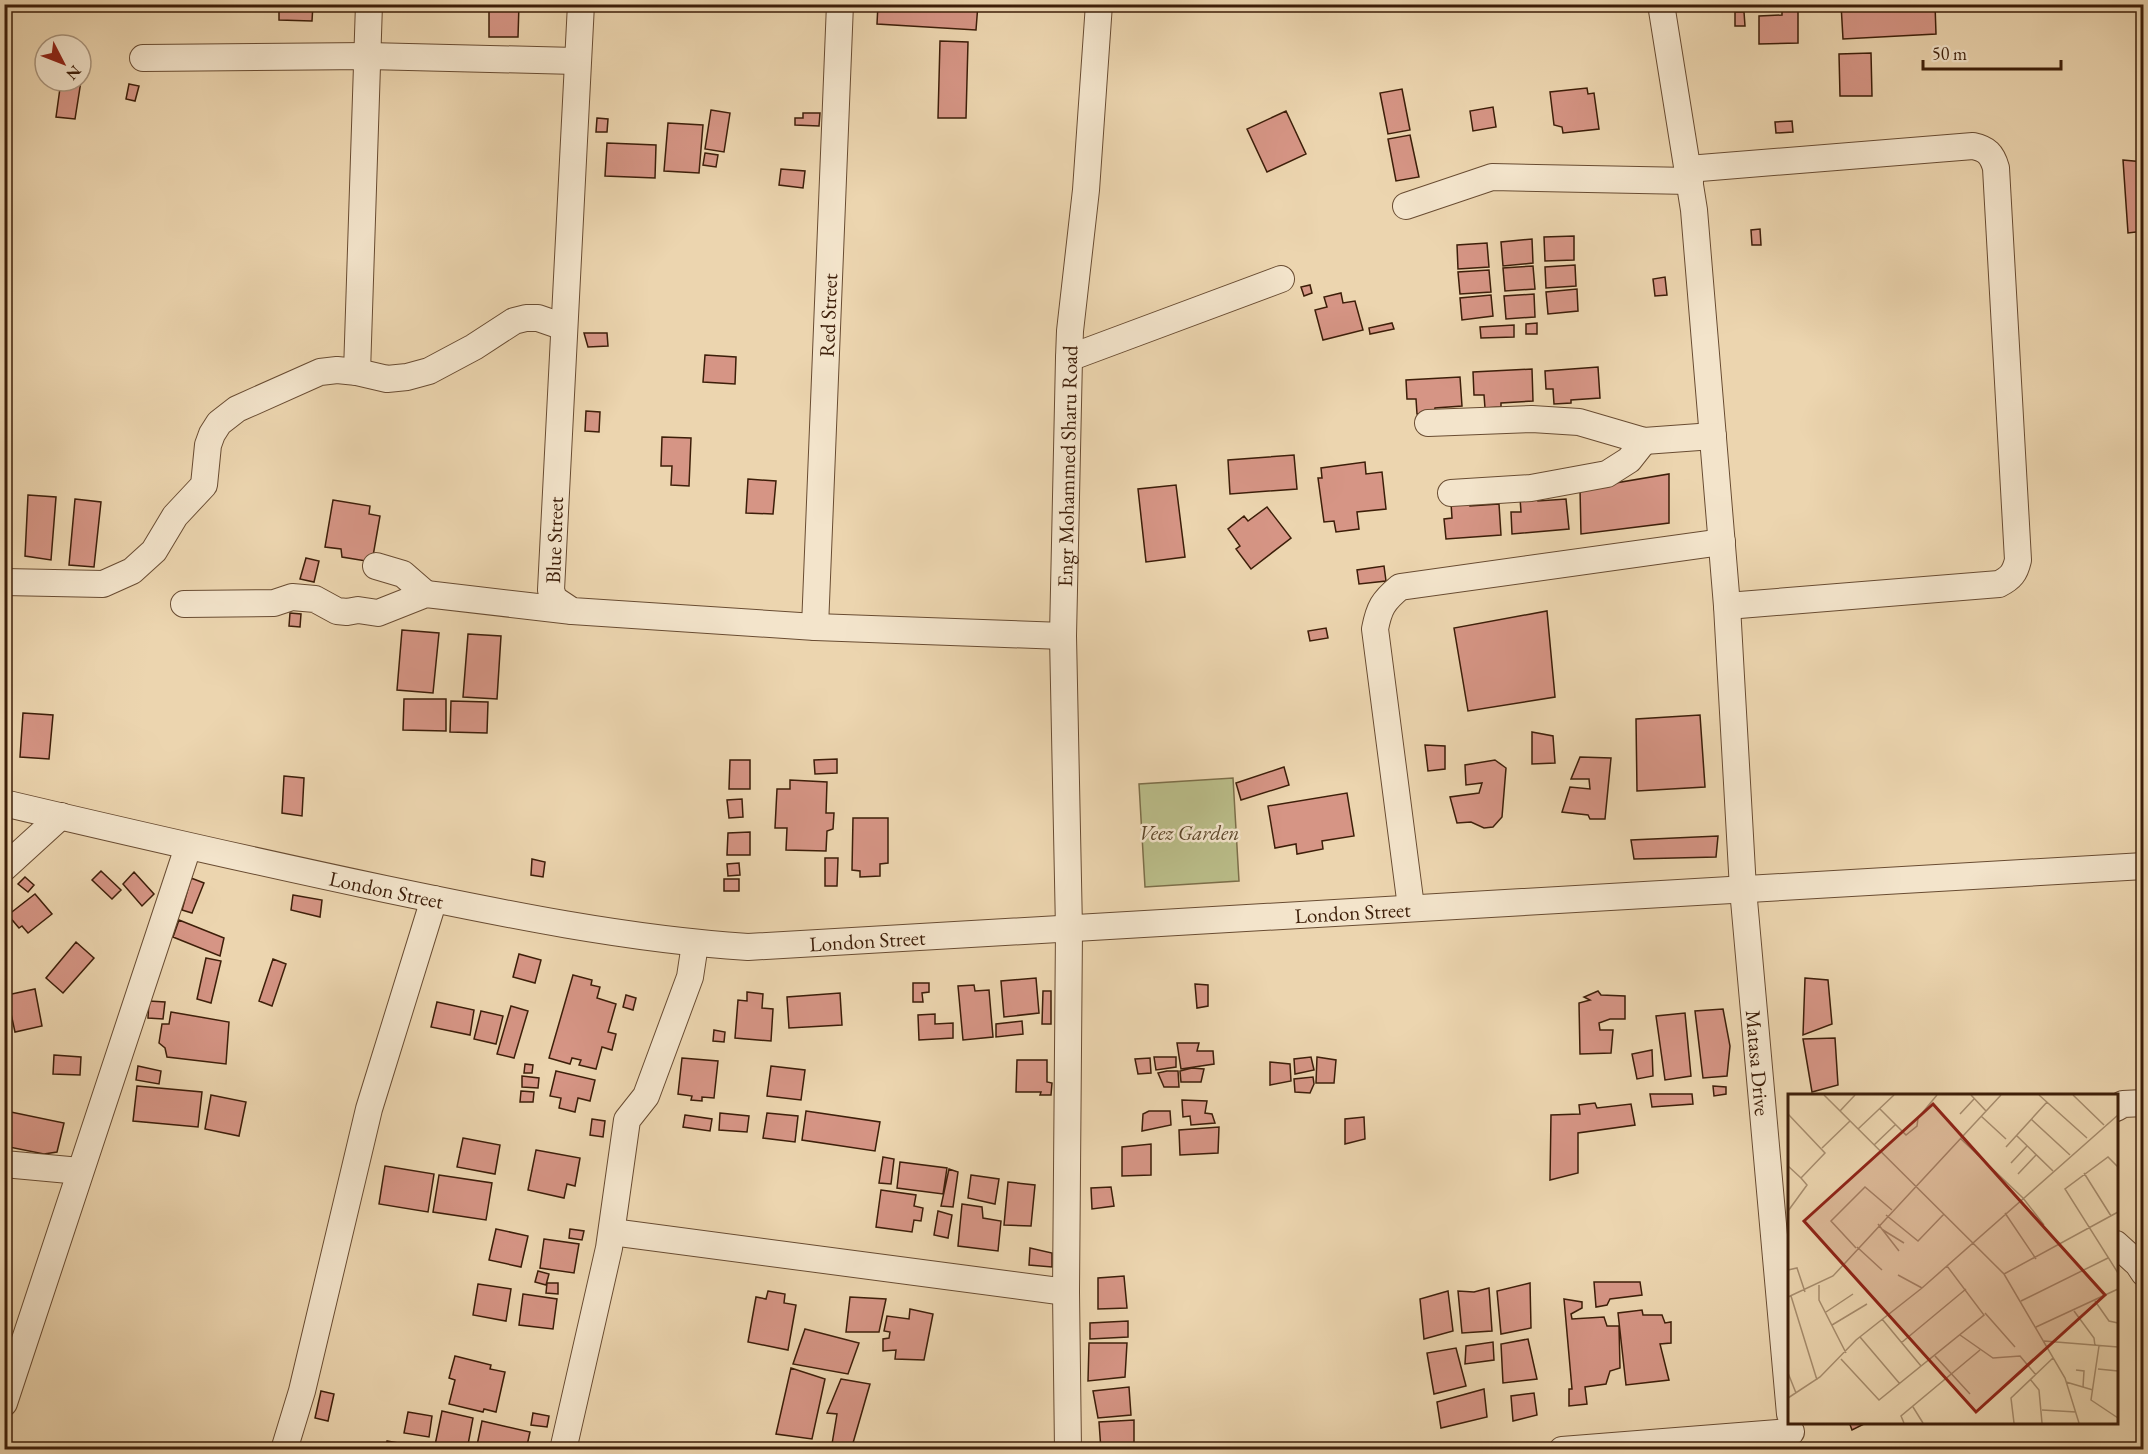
<svg xmlns="http://www.w3.org/2000/svg" width="2148" height="1454" viewBox="0 0 2148 1454" font-family="'EB Garamond',serif">
	<style>
		.green { fill: #babd89; stroke: #7c6e49; stroke-width: 1.5 }
		.building { fill: #d69585; stroke: #3d1e09; stroke-width: 1.5 }
		.lines { fill: none; stroke-linecap: round; stroke-linejoin: round }
		.minor-casing { stroke: #694c32; stroke-width: 28 }
		.minor { stroke: #f3e4cb; stroke-width: 26 }
		.labels { text-anchor: middle; dominant-baseline: central; stroke-width: 5; stroke-linejoin: round; paint-order: stroke }
		.street-label { font-size: 21px; fill: #3d1e09; stroke: #f3e4cb }
		.park-label { font-size: 21px; font-style: italic; fill: #5c4629; stroke: #f3e4cb }
		.inset-road { fill: none; stroke: #a68c6d; stroke-width: 1.5 }
		.view { fill: #8f2418; fill-opacity: 0.15; stroke: #8f2418; stroke-width: 3 }
		.inset-edge { fill: none; stroke: #3d1e09; stroke-width: 3 }
	</style>
	<rect width="100%" height="100%" fill="#ecd5af"/>
	<filter id="stains"><feTurbulence type="fractalNoise" baseFrequency=".00333" numOctaves="4"/><feColorMatrix values="0 0 0 0 .2 0 0 0 0 .09 0 0 0 0 .02 0 0 0 .5 -.17"/></filter>
	<radialGradient id="worn" r=".72"><stop offset=".6" stop-color="#630" stop-opacity="0"/><stop offset="1" stop-color="#630" stop-opacity=".3"/></radialGradient>
	<!-- green -->
	<path class="green" d="M1233,778L1239,881L1145,887L1139,784Z"/>
	<!-- building -->
	<path class="building" d="M279,4H313L312,21L279,20Z
		M489,4H519L518,37H489Z
		M878,4H978L976,30L877,24Z
		M1841,4H1935L1936,34L1843,39Z
		M1798,7V43L1759,44V16L1782,15V8Z
		M1735,12H1744L1745,26H1735Z
		M940,41L968,42L966,118H938Z
		M1871,53L1872,96H1840L1839,54Z
		M61,81H81L75,119L56,117Z
		M129,84L139,86L135,101L126,99Z
		M1587,88L1588,94L1594,93L1599,129L1563,133L1562,127L1554,125L1550,92Z
		M1402,89L1410,130L1388,134L1380,93Z
		M1493,107L1496,127L1473,131L1470,111Z
		M711,110L730,113L724,152L705,149Z
		M1286,111L1306,154L1267,172L1247,129Z
		M803,113H820L819,126L795,125V118H803Z
		M597,118L608,119L607,132H596Z
		M1792,121L1793,132L1776,133L1775,122Z
		M668,123L703,125L699,173L664,171Z
		M1410,135L1419,177L1396,181L1388,139Z
		M607,143L656,145L655,178L605,176Z
		M705,153L718,155L716,167L703,165Z
		M2123,160L2144,162V231L2128,233Z
		M781,169L805,171L803,188L779,185Z
		M1760,229L1761,245H1752L1751,230Z
		M1574,236V260L1545,261L1544,237Z
		M1532,239L1533,263L1503,266L1501,242Z
		M1487,243L1489,267L1458,269L1457,245Z
		M1575,265L1576,286L1546,288L1545,267Z
		M1533,266L1535,289L1505,291L1503,268Z
		M1489,270L1491,292L1460,294L1458,272Z
		M1665,277L1667,295L1655,296L1653,279Z
		M1310,285L1312,293L1304,296L1301,287Z
		M1577,289L1578,311L1548,314L1546,292Z
		M1341,293L1343,303L1355,301L1363,330L1323,340L1315,310L1327,307L1324,297Z
		M1534,294L1535,317L1506,319L1504,296Z
		M1491,295L1493,316L1462,320L1460,298Z
		M1392,323L1394,329L1370,334L1369,328Z
		M1537,323V334H1526V324Z
		M1514,325V337L1481,338L1480,327Z
		M584,333H607L608,346L588,347Z
		M705,355L736,357L735,384L703,382Z
		M1598,367L1600,398L1571,400V403L1554,404L1553,389H1546L1545,371Z
		M1532,369L1533,401L1501,403V407L1485,408L1484,395H1474L1473,372Z
		M1460,377L1462,406L1435,408L1434,413L1417,414L1416,399H1407L1406,380Z
		M586,411L600,412L599,432L585,431Z
		M662,437L691,438L689,486L671,485L672,466H661Z
		M1294,455L1297,489L1230,494L1228,460Z
		M1365,462L1366,474L1382,472L1386,509L1357,512L1359,529L1336,532L1334,521L1324,522L1318,478H1322L1321,468Z
		M1669,474V523L1581,534L1580,489Z
		M748,479L776,481L773,514L746,513Z
		M1176,485L1185,557L1146,562L1138,489Z
		M28,495L56,497L51,560L25,556Z
		M1538,497V501L1566,499L1569,529L1512,534L1511,512H1521L1520,498Z
		M75,499L101,502L94,567L69,565Z
		M333,500L370,506L369,514L380,516L372,562L342,557L341,549L325,547Z
		M1470,502V506L1499,504L1501,535L1446,539L1444,519L1452,518L1451,503Z
		M1267,507L1291,538L1251,569L1236,549L1240,546L1228,529L1244,516L1248,521Z
		M306,558L319,561L314,582L300,579Z
		M1384,566L1386,581L1359,584L1357,570Z
		M1547,611L1555,697L1468,711L1454,628Z
		M290,613L301,614L300,627L289,626Z
		M1326,628L1328,638L1310,641L1308,631Z
		M402,630L439,633L433,693L397,690Z
		M468,634L501,636L497,699L463,697Z
		M404,699H446V731L403,730Z
		M451,701L488,702L487,733L450,732Z
		M23,713L53,715L49,759L20,757Z
		M1700,715L1705,787L1637,791L1636,719Z
		M1532,732L1553,736L1555,763L1532,764Z
		M1425,745L1445,746V769L1428,771Z
		M1580,757L1611,758L1605,819H1590L1588,815L1562,812L1570,787L1590,789L1589,779H1571Z
		M837,759V773L815,774L814,760Z
		M730,760H750V789H729Z
		M1495,760L1506,768L1502,817L1493,827L1484,828L1471,822L1457,823L1450,797L1479,793L1482,783L1466,785L1465,765Z
		M1284,767L1289,785L1241,800L1236,783Z
		M284,776L304,778L302,816L282,813Z
		M790,780L827,782L826,813H834L833,829L827,831L826,851L786,850L787,828H775L777,789H790Z
		M1347,793L1354,836L1322,841L1323,849L1297,854L1296,844L1275,848L1268,806Z
		M742,799L743,817L729,818L727,800Z
		M853,818H888V863L880,864V876L860,877V871L852,870Z
		M750,832V855H727L728,833Z
		M1718,836L1716,857L1634,859L1631,840Z
		M825,858H838L837,886H825Z
		M532,859L545,862L543,877L531,875Z
		M739,863L740,875L728,876L727,864Z
		M101,871L121,890L112,899L92,880Z
		M134,872L154,894L142,906L123,884Z
		M25,877L34,885L28,892L18,884Z
		M191,878L204,883L192,913L182,910Z
		M724,879H739V891H724Z
		M35,894L52,914L28,933L22,926L19,928L8,915Z
		M293,895L322,900L320,917L291,910Z
		M179,920L224,938L220,956L173,937Z
		M76,942L94,958L63,993L46,978Z
		M519,954L541,960L535,983L513,977Z
		M206,958L221,961L211,1003L197,999Z
		M273,959L286,964L272,1006L259,1001Z
		M573,975L592,980L591,985L600,987L597,998L616,1004L608,1032L616,1034L612,1050L602,1047L596,1069L579,1065L581,1060L572,1058L570,1064L549,1058Z
		M1036,978L1039,1013L1004,1017L1001,981Z
		M1805,978L1828,980L1832,1024L1803,1035Z
		M913,983H929V992L922,993L923,1002H913Z
		M1195,984L1208,985V1006L1197,1008Z
		M974,985L975,991L989,990L993,1037L963,1040L958,986Z
		M35,989L42,1026L15,1032L7,995Z
		M1043,991H1051V1024H1042Z
		M1598,991L1601,995L1625,996V1019H1610L1599,1023L1600,1030H1613L1611,1053L1580,1054L1579,1003L1590,1000L1584,997Z
		M747,992L763,994L762,1008L773,1009L771,1041L735,1038L738,1000L747,1001Z
		M840,993L842,1025L789,1028L787,997Z
		M626,995L636,998L633,1010L623,1007Z
		M149,1001L165,1002L163,1019L148,1018Z
		M437,1002L474,1010L470,1035L431,1027Z
		M511,1006L528,1011L514,1058L497,1054Z
		M1723,1009L1730,1046L1727,1076L1703,1078L1695,1011Z
		M481,1011L503,1016L496,1044L474,1039Z
		M171,1012L229,1022L226,1064L167,1057L165,1048L159,1043L162,1024H169Z
		M1685,1013L1691,1076L1665,1080L1656,1016Z
		M935,1014V1024L953,1023V1038L919,1040L918,1015Z
		M1022,1021L1023,1034L996,1037V1024Z
		M714,1030L725,1032L724,1042L713,1041Z
		M1835,1038L1838,1085L1812,1092L1803,1039Z
		M1177,1043H1199L1197,1051H1213L1214,1064L1181,1069Z
		M1652,1050L1653,1076L1637,1079L1632,1054Z
		M54,1055L81,1057L80,1075L53,1074Z
		M1154,1057H1176V1067L1156,1070Z
		M1311,1057L1314,1070L1295,1074L1294,1059Z
		M1317,1057L1336,1060L1334,1083H1316Z
		M682,1058L718,1061L714,1098L702,1097V1101L691,1100L692,1096L678,1094Z
		M1150,1058L1151,1073L1138,1074L1135,1059Z
		M1017,1060H1047V1082L1052,1083L1051,1095H1040L1041,1092H1016Z
		M1270,1062L1290,1064L1291,1081L1270,1085Z
		M525,1064L533,1065L532,1073H524Z
		M138,1066L161,1071L159,1084L136,1080Z
		M771,1066L805,1070L801,1100L767,1096Z
		M1192,1068L1204,1069L1201,1082H1181L1180,1071Z
		M556,1071L595,1080L590,1101L578,1098L575,1112L559,1108L561,1098L550,1096Z
		M1167,1071H1178L1179,1087H1164L1158,1073Z
		M522,1076L539,1078L538,1088L522,1087Z
		M1313,1077L1314,1084L1310,1093L1295,1092L1294,1079Z
		M4,1078L9,1079L4,1095Z
		M137,1086L202,1092L198,1127L133,1121Z
		M1713,1086L1726,1087V1094L1714,1096Z
		M521,1091L534,1092L533,1102H520Z
		M1650,1094H1692L1693,1104L1652,1107Z
		M211,1095L246,1102L239,1136L205,1129Z
		M1182,1100L1207,1101L1205,1113L1212,1114L1215,1123L1191,1125L1190,1116L1183,1117Z
		M1595,1103L1597,1108L1631,1104L1635,1125L1578,1133V1173L1550,1180L1551,1115L1580,1114L1579,1105Z
		M6,1111L64,1123L57,1152L44,1154L4,1146Z
		M806,1111L880,1122L875,1151L802,1140Z
		M1149,1111H1170L1171,1125L1142,1131L1143,1114Z
		M720,1113L749,1116L747,1132L719,1130Z
		M767,1113L798,1116L795,1142L763,1138Z
		M685,1115L712,1119L710,1131L683,1127Z
		M1364,1117L1365,1139L1345,1144V1119Z
		M592,1119L605,1121L603,1137L590,1135Z
		M1219,1127L1218,1153L1180,1155L1179,1130Z
		M463,1138L500,1145L495,1174L457,1167Z
		M1151,1144V1175L1122,1176V1147Z
		M536,1150L580,1158L575,1186L567,1184L564,1198L528,1190Z
		M883,1157L894,1159L891,1184L879,1183Z
		M900,1162L947,1168L943,1194L897,1188Z
		M385,1166L434,1174L428,1212L379,1204Z
		M949,1169L958,1172L953,1207L941,1206Z
		M439,1175L492,1183L486,1220L433,1212Z
		M971,1175L999,1179L995,1204L968,1198Z
		M1008,1182L1035,1185L1031,1226L1004,1225Z
		M1111,1187L1114,1206L1092,1209L1091,1188Z
		M881,1190L916,1195L914,1206L923,1208L921,1221L914,1220L912,1232L876,1227Z
		M962,1204L982,1207L983,1218L1001,1221L998,1251L958,1246Z
		M938,1211L952,1215L948,1238L934,1235Z
		M496,1229L528,1236L521,1267L489,1260Z
		M570,1229L584,1231L582,1240L569,1238Z
		M544,1239L579,1244L574,1273L540,1268Z
		M1030,1248L1052,1253V1267L1029,1265Z
		M538,1271L549,1274L546,1285L535,1282Z
		M1124,1276L1127,1308L1098,1309V1278Z
		M1594,1282H1640L1642,1295L1610,1299L1607,1305L1596,1307Z
		M547,1283H558V1294L546,1293Z
		M1530,1283L1531,1328L1501,1334L1497,1291Z
		M478,1284L511,1289L506,1321L473,1315Z
		M1489,1288L1492,1331L1462,1333L1458,1291L1474,1292Z
		M768,1291L785,1294L784,1303L796,1305L788,1350L748,1342L756,1297L766,1299Z
		M1448,1291L1453,1331L1424,1339L1420,1299Z
		M523,1294L557,1299L553,1329L519,1325Z
		M850,1297L886,1299L879,1332H846Z
		M1564,1299L1582,1302V1308L1571,1314L1572,1319L1604,1317L1607,1326H1619L1620,1368L1610,1371L1606,1384L1585,1387L1587,1404L1569,1406V1389H1572Z
		M910,1309L933,1314L924,1360L895,1359L896,1350L883,1351V1339L889,1338L890,1332L884,1331L887,1316L909,1319Z
		M1642,1310L1643,1315H1662L1665,1323L1671,1322V1343L1660,1344L1669,1380L1626,1385L1618,1313Z
		M1128,1321V1337L1090,1339V1323Z
		M805,1329L859,1343L848,1374L793,1364Z
		M1528,1339L1537,1379L1503,1383L1501,1344Z
		M1493,1342L1494,1360L1465,1364L1466,1346Z
		M1089,1343H1127L1125,1377L1088,1381Z
		M1456,1348L1466,1386L1434,1394L1427,1353Z
		M455,1356L491,1365L490,1369L505,1372L496,1412L484,1409L483,1412L449,1404L455,1380L449,1378Z
		M791,1368L825,1379L812,1439L776,1434Z
		M841,1379L870,1384L851,1450H831L837,1414L827,1413Z
		M1129,1387L1131,1415L1098,1418L1093,1391Z
		M1484,1389L1487,1417L1441,1428L1437,1402Z
		M321,1391L334,1394L328,1421L315,1418Z
		M1534,1393L1537,1415L1513,1421L1511,1396Z
		M442,1411L473,1418L467,1450H434Z
		M408,1412L432,1416L429,1437L404,1433Z
		M533,1413L549,1416L547,1427L531,1425Z
		M1134,1420V1449L1101,1450L1099,1422Z
		M482,1421L530,1432L526,1450H476Z
		M1849,1422H1868L1852,1430Z
		M387,1441L405,1444L404,1450H363L364,1443L386,1447Z"/>
	<g class="lines">
		<!-- minor casing -->
		<g class="minor-casing">
			<g id="minor">
				<path d="M581,4L551,590L554,599L572,611L815,627L1063,636"/>
				<path id="s1" d="M1661,4L1694,210L1727,606L1743,889L1790,1414"/>
				<path d="M143,58L368,56L576,61"/>
				<path d="M1688,169L1973,146C1987,149 1992,154 1996,168L2018,560C2015,573 2011,578 1999,584L1727,606"/>
				<path d="M1406,206L1492,177L1690,181"/>
				<path d="M1069,358L1281,279"/>
				<path d="M357,372L369,4"/>
				<path d="M1428,423L1532,419L1579,422L1644,441L1713,436"/>
				<path d="M1451,493L1531,488L1607,474L1629,460L1644,441"/>
				<path d="M376,566L403,574L426,594"/>
				<path d="M4,582L103,584L132,571L154,551L175,516L204,485L208,445L212,434L219,423L237,409L320,372L337,370L357,372L387,379L407,377L429,371L474,347L514,321L526,318H538L564,327"/>
				<path d="M184,604L274,603L292,597L315,599L337,611L347,612L358,610L378,613L426,594L572,611"/>
				<path id="s2" d="M815,627L840,4"/>
				<path id="s3" d="M4,803C131,833 258,862 385,889C505,914 626,939 748,947L2144,866"/>
				<path d="M4,868L61,816"/>
				<path d="M1411,907L1375,629C1379,608 1383,601 1400,587L1722,542"/>
				<path d="M2116,1108L2123,1104L2144,1103"/>
				<path d="M4,1164L80,1171"/>
				<path d="M612,1232L1066,1292"/>
				<path d="M2116,1244L2138,1264L2144,1273"/>
				<path d="M4,1403L188,847"/>
				<path d="M284,1450L302,1391L369,1109L434,899"/>
				<path d="M563,1450L609,1248L627,1120L646,1096L690,977L695,944"/>
				<path id="s4" d="M1068,1450L1066,1292L1069,929L1063,636L1069,358L1070,331L1086,190L1099,4"/>
				<path d="M1562,1450L1791,1432"/>
			</g>
		</g>
		<!-- minor -->
		<use href="#minor" class="minor"/>
	</g>
	<g class="labels">
		<!-- street labels -->
		<g class="street-label">
			<text stroke="none"><textPath href="#s2" startOffset="312">Red Street</textPath></text>
			<text stroke="none"><textPath href="#s4" startOffset="984">Engr Mohammed Sharu Road</textPath></text>
			<text transform="translate(554 540) rotate(-88)">Blue Street</text>
			<text stroke="none"><textPath href="#s3" startOffset="392">London Street</textPath></text>
			<text stroke="none"><textPath href="#s3" startOffset="1364">London Street</textPath></text>
			<text stroke="none"><textPath href="#s3" startOffset="878">London Street</textPath></text>
			<text stroke="none"><textPath href="#s1" startOffset="1064">Matasa Drive</textPath></text>
		</g>
		<!-- park labels -->
		<g class="park-label">
			<text x="1189" y="832">Veez Garden</text>
		</g>
	</g>
	<!-- overview -->
	<g transform="translate(1788 1094)">
		<rect width="330" height="330" fill="#ecd5af"/>
		<path class="inset-road" d="M36,1L216,180L277,284L291,329M183,1L198,17M251,1L299,44M285,1L316,31M92,15L118,41L129,32L130,24L149,1M52,17L67,1M0,20L37,59L13,84L0,72M172,20L186,5M193,22L218,45M243,25L282,61M70,35L106,1M229,42L265,77M172,44L235,104L256,131M86,51L107,31M218,53L259,8M34,54L62,27M223,69L239,52M330,73L320,63L277,95L330,179M296,79L323,122M230,80L248,61M0,117L19,91L13,84M217,119L248,165M98,121L130,147L156,120M90,130L111,157M95,136L116,149M69,153L94,176M68,154L43,127L77,93L104,116M0,176L9,174L17,198M216,180L330,118M110,181L134,194M31,191V206L58,259M3,202L29,286M0,203L45,182L213,1M233,207L320,164M307,207L321,227L330,229M286,217L306,244L307,252M38,218L65,200M197,219L227,253M94,225L133,272M44,231L79,210M248,233L330,195M172,241L205,264L232,262L248,281M72,243L112,290M256,247L330,253M113,249L178,195M311,252L303,306L330,324M147,262L182,300M53,265L91,306L196,221L159,172M310,275L330,277M288,276L296,277L295,293M0,279L8,299M242,285L251,296L254,329M278,288L305,296M0,304L32,283L68,246L134,194L330,21M125,313L135,329M254,316L288,318M116,329L113,322L192,256M226,329L223,304L265,264"/>
		<path class="view" d="M145,10L317,201L188,318L16,127Z"/>
		<rect width="330" height="330" class="inset-edge"/>
	</g>
	<!-- margin -->
	<rect width="2148" height="1454" fill="none" stroke="#ecd5af" stroke-width="24"/>
	<rect x="6" y="6" width="2136" height="1442" fill="none" stroke="#3d1e09" stroke-width="3"/>
	<rect x="12" y="12" width="2124" height="1430" fill="none" stroke="#3d1e09" stroke-width="1.5"/>
	<!-- north arrow -->
	<g transform="translate(63 63) rotate(132)"><circle r="28" fill="#f3e4cb" stroke="#aa957d" stroke-width="1.5"/>
	<path d="M0-4.5L10 22L0 15L-10 22Z" fill="#8f2418"/>
	<text y="-9" font-size="16" font-weight="bold" text-anchor="middle" fill="#3d1e09">N</text>
	</g>
	<!-- scale -->
	<path d="M1923 60v9h138v-9" fill="none" stroke="#3d1e09" stroke-width="3"/>
	<text x="1932" y="60" font-size="18" fill="#3d1e09" stroke="#f3e4cb" stroke-width="4.5" paint-order="stroke">50 m</text>
	<rect width="100%" height="100%" filter="url(#stains)"/>
	<rect width="100%" height="100%" fill="url(#worn)"/>
</svg>
